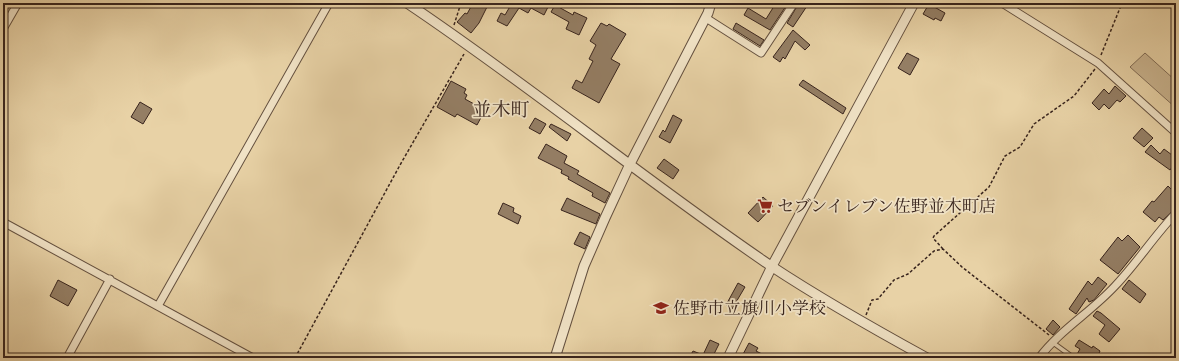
<svg xmlns="http://www.w3.org/2000/svg" width="1179" height="361" viewBox="0 0 1179 361" font-family="'IM FELL Double Pica','Noto Serif JP',serif">
	<style>
		.green { fill: #cab48f; stroke: #816c56 }
		.building { fill: #947e64; stroke: #38241d }
		.lines { fill: none; stroke-linecap: round; stroke-linejoin: round }
		.service-casing { stroke: #64503f; stroke-width: 5.5 }
		.minor-casing { stroke: #64503f; stroke-width: 9 }
		.tertiary-casing { stroke: #64503f; stroke-width: 11 }
		.path { stroke: #38241d; stroke-width: 1.5; stroke-dasharray: 3 2; stroke-linecap: butt }
		.service { stroke: #f0e2c5; stroke-width: 3.5 }
		.minor { stroke: #f0e2c5; stroke-width: 7 }
		.tertiary { stroke: #f0e2c5; stroke-width: 9 }
		.labels { text-anchor: middle; dominant-baseline: central; stroke-width: 3.5; stroke-linejoin: round; paint-order: stroke }
		.poi-label { font-size: 17px; fill: #38241d; stroke: #f0e2c5; text-anchor: start }
		.quarter-label { font-size: 19px; fill: #38241d; stroke: #f0e2c5 }
	</style>
	<rect width="100%" height="100%" fill="#e8d2a6"/>
	<filter id="stains"><feTurbulence type="fractalNoise" baseFrequency=".005" numOctaves="4"/><feColorMatrix values="0 0 0 0 .2 0 0 0 0 .09 0 0 0 0 .02 0 0 0 .5 -.17"/></filter>
	<radialGradient id="worn" r=".72"><stop offset=".6" stop-color="#630" stop-opacity="0"/><stop offset="1" stop-color="#630" stop-opacity=".3"/></radialGradient>
	<!-- green -->
	<path class="green" d="M1145,53L1176,81V108L1130,67Z"/>
	<!-- building -->
	<path class="building" d="M473,3H489L479,23L471,33L457,22L465,13L467,14Z
		M512,3H540L548,7L544,15L531,8L528,13L519,8L507,26L497,21L501,13L505,15Z
		M776,3H788L770,30L744,15L748,8L766,19Z
		M799,3H809L793,27L787,23Z
		M929,4L945,13L941,21L935,18L934,20L923,14Z
		M555,5L573,15L574,12L587,18L579,35L566,29L569,22L551,12Z
		M601,23L607,26L609,24L626,34L611,59L620,64L599,103L572,88L576,80L582,83L593,61L589,59L596,45L590,41Z
		M736,23L764,40L760,46L733,29Z
		M793,30L810,45L805,50L795,41L785,59L783,57L780,62L773,57Z
		M907,53L919,59L910,75L898,68Z
		M803,80L846,108L843,114L799,85Z
		M451,81L466,89L464,93L467,95L465,99L485,110L477,125L457,114L455,117L437,107Z
		M1115,86L1126,96L1120,102L1117,100L1109,109L1104,104L1099,110L1092,103L1104,89L1109,94Z
		M140,102L152,109L143,124L131,117Z
		M673,115L682,120L670,143L659,137L663,130L665,132Z
		M535,118L546,124L540,134L529,128Z
		M551,124L571,134L567,141L549,127Z
		M1142,128L1153,138L1144,147L1133,138Z
		M546,144L567,156L564,163L579,171L577,174L610,193L605,203L592,196L593,193L568,179L569,177L561,173L562,170L538,158Z
		M1151,145L1160,154L1164,149L1172,155L1171,156L1176,162L1170,170L1145,152Z
		M664,159L679,170L673,179L657,168Z
		M1176,183V208L1163,220L1159,217L1155,222L1143,212L1152,201L1154,202L1168,186L1171,189Z
		M763,197L773,206L758,222L748,213Z
		M567,198L600,214L596,224L561,210Z
		M503,203L514,208L513,212L521,216L518,224L498,214Z
		M580,232L590,237L585,249L574,244Z
		M1128,235L1140,247L1118,274L1100,260L1118,237L1122,241Z
		M1098,277L1107,284L1094,300L1089,302L1087,298L1076,314L1069,309L1088,281L1092,285Z
		M58,280L77,290L68,306L50,296Z
		M1129,280L1146,294L1140,303L1122,289Z
		M738,283L745,287L732,309L726,305Z
		M1097,311L1101,313L1120,329L1109,342L1099,334L1105,325L1093,316Z
		M1053,320L1060,327L1053,335L1046,329Z
		M710,340L719,344L712,358H689L693,351L703,355Z
		M1079,340L1092,348L1093,346L1100,351L1097,358H1077L1076,356L1080,349L1075,346Z
		M749,343L758,348L756,351L770,358H741Z"/>
	<g class="lines">
		<!-- service casing -->
		<g class="service-casing">
			<path id="service" d="M1052,342L1074,358"/>
		</g>
		<!-- minor casing -->
		<g class="minor-casing">
			<path id="minor" d="M1002,3L1098,63L1176,133
				M706,18L761,53L794,3
				M3,29L18,3
				M3,222L253,358
				M158,306L329,3
				M67,358L110,279
				M1039,358C1060,330 1091,312 1115,286C1137,263 1154,236 1176,213"/>
		</g>
		<!-- tertiary casing -->
		<g class="tertiary-casing">
			<path id="tertiary" d="M407,3C531,86 647,182 771,266C821,299 874,329 927,358
				M555,358L584,266L605,218L630,164L708,13L711,3
				M728,358L772,266L914,3"/>
		</g>
		<!-- path -->
		<path class="path" d="M454,25L461,3
			M1101,55L1122,3
			M943,249L933,238L934,236L989,187L1005,156L1020,147L1034,124L1074,96L1095,69
			M866,315L872,300L878,299L894,280L908,274L934,251L943,249L962,267L1049,335
			M295,358L400,165L464,54"/>
		<!-- service -->
		<use href="#service" class="service"/>
		<!-- minor -->
		<use href="#minor" class="minor"/>
		<!-- tertiary -->
		<use href="#tertiary" class="tertiary"/>
	</g>
	<!-- icons -->
	<defs>
		<g id="supermarket-bare" transform="scale(1.2)"><path d="M-6-5.5h2.5l.6 2H6L4.5 2H-2.5L-4.4-4H-6ZM-1.5 3.2a1.3 1.3 0 1 0 .1 0ZM3 3.2a1.3 1.3 0 1 0 .1 0Z" fill="#8f2418" stroke="#f0e2c5" stroke-width="2.5" paint-order="stroke"/></g>
		<g id="school-bare" transform="scale(1.2)"><path d="M0-5L7-2L0 1L-7-2ZM-4 1L0 2.5L4 1V4Q0 6-4 4Z" fill="#8f2418" stroke="#f0e2c5" stroke-width="2.5" paint-order="stroke"/></g>
	</defs>
	<g fill-rule="evenodd">
		<use href="#supermarket-bare" x="765" y="206"/>
		<use href="#school-bare" x="661" y="308"/>
	</g>
	<g class="labels">
		<!-- poi labels -->
		<g class="poi-label">
			<text x="777" y="206">セブンイレブン佐野並木町店</text>
			<text x="673" y="308">佐野市立旗川小学校</text>
		</g>
		<!-- quarter labels -->
		<g class="quarter-label">
			<text x="501" y="110">並木町</text>
		</g>
	</g>
	<!-- margin -->
	<rect width="1179" height="361" fill="none" stroke="#e8d2a6" stroke-width="16"/>
	<rect x="4" y="4" width="1171" height="353" fill="none" stroke="#38241d" stroke-width="2"/>
	<rect x="8" y="8" width="1163" height="345" fill="none" stroke="#38241d"/>
	<rect width="100%" height="100%" filter="url(#stains)"/>
	<rect width="100%" height="100%" fill="url(#worn)"/>
</svg>
